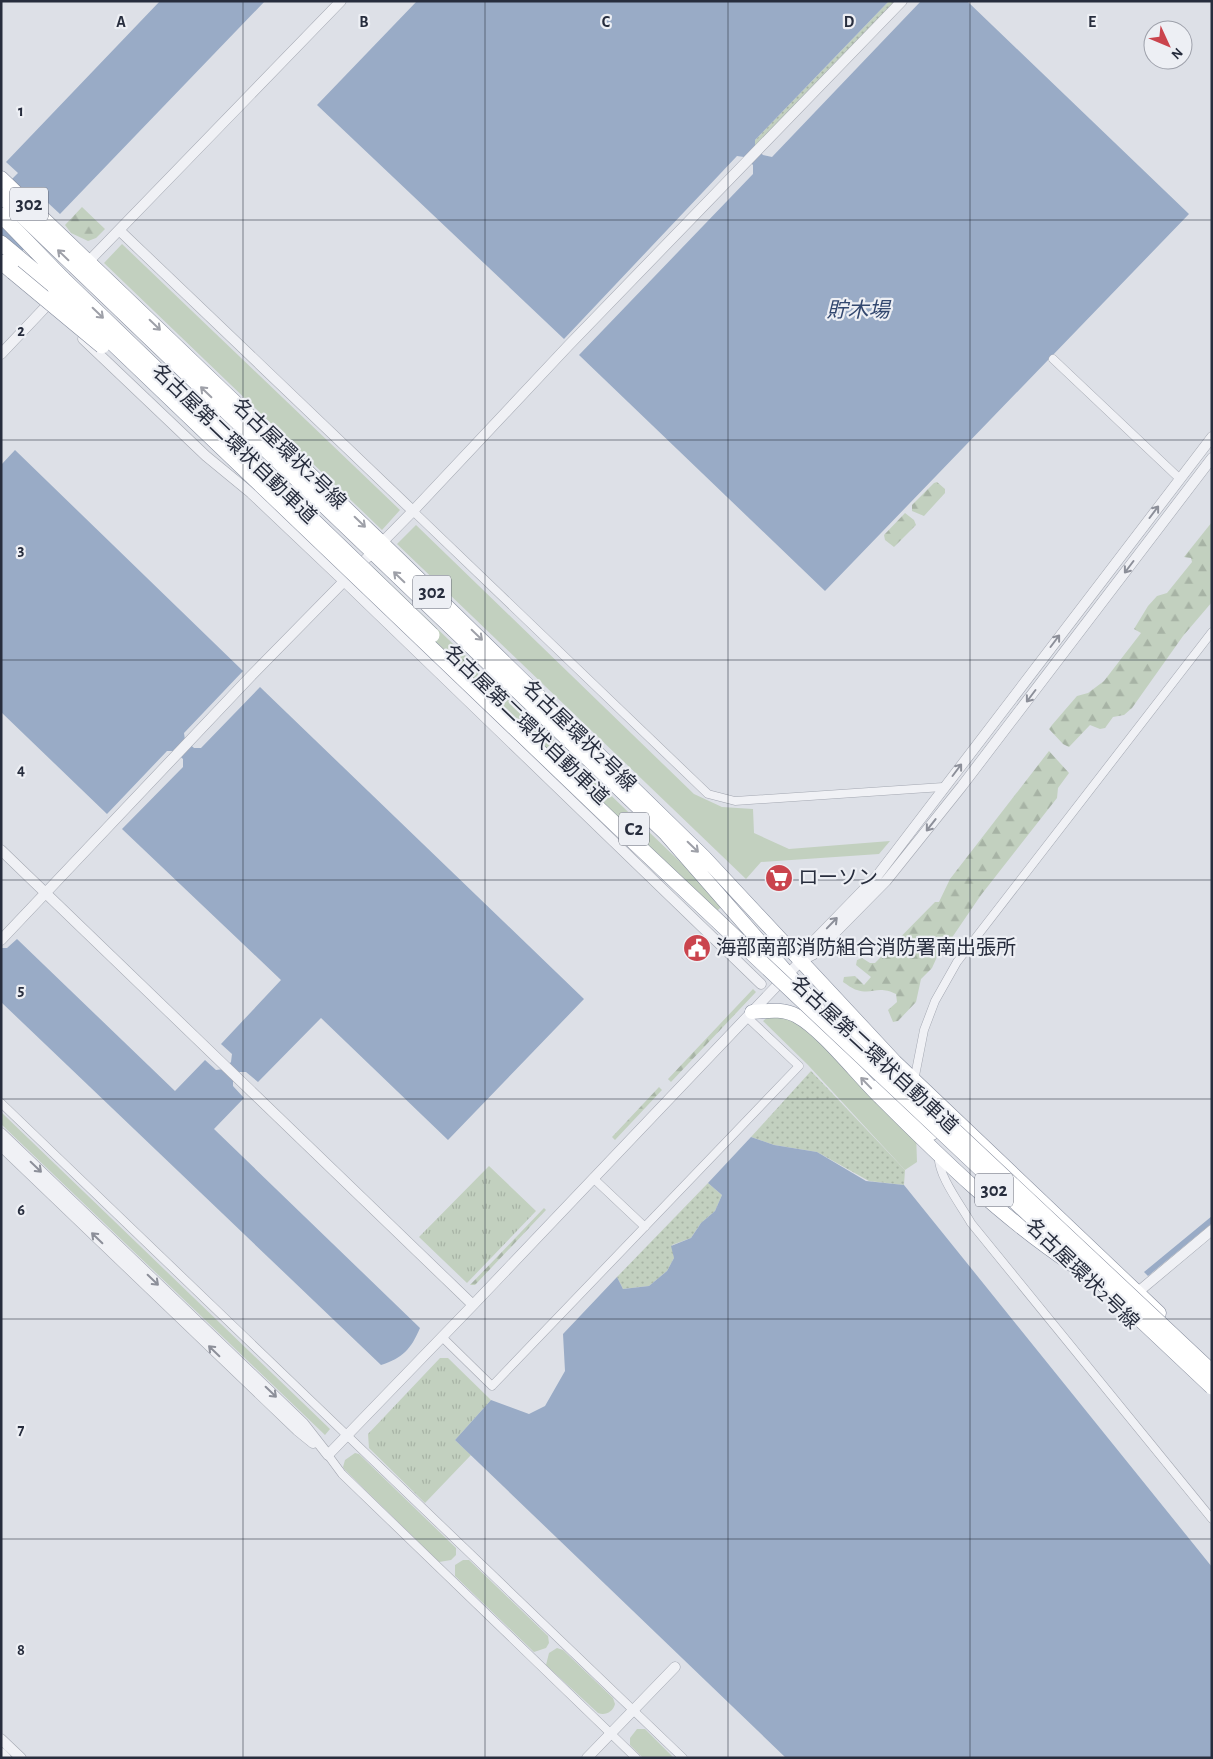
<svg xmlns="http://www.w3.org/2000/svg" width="1213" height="1759" viewBox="0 0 1213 1759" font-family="'Alegreya Sans','Noto Sans JP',sans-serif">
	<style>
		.grass { fill: url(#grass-dots) }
		.forest { fill: url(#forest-firs) }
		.park { fill: url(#park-tufts) }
		.garden { fill: #c2d0bf }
		.water { fill: #99abc6 }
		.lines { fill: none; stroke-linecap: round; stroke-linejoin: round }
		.minor-casing { stroke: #a3a7b1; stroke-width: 9 }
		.tertiary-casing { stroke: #a3a7b1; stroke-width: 11 }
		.trunk-casing { stroke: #858c9d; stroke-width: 15 }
		.motorway-casing { stroke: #858c9d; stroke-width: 16 }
		.minor { stroke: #f0f1f5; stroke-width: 8 }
		.tertiary { stroke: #f0f1f5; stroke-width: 10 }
		.trunk { stroke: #fff; stroke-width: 14 }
		.motorway { stroke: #fff; stroke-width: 15 }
		.motorway-bridge-casing { stroke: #858c9d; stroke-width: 16; stroke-linecap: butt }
		.motorway-bridge { stroke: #fff; stroke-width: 15 }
		.oneway { stroke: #9ea0a8 }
		.oneway2 { stroke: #8c8f99 }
		.grid { fill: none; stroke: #272d3d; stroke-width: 1; stroke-opacity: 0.55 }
		.labels { text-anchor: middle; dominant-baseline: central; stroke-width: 4.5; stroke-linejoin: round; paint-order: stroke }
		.shield { fill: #edeff4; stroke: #626774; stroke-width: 1 }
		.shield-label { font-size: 19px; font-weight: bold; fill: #272d3d }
		.street-label { font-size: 20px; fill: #272d3d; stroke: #edeff4 }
		.poi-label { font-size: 20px; fill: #272d3d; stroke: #edeff4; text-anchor: start }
		.water-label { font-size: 21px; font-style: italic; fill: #33486f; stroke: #edeff4 }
		.grid-label { font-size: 16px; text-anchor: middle; font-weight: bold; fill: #272d3d; stroke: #edeff4; stroke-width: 4.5; stroke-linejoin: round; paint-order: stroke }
	</style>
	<defs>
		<pattern id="grass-dots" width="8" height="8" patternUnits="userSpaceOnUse" patternTransform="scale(1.25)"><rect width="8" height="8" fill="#c2d0bf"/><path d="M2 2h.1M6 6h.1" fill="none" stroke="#a7b3a5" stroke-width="1.8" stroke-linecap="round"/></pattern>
		<pattern id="forest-firs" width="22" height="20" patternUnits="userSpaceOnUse" patternTransform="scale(1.25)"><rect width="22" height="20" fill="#c2d0bf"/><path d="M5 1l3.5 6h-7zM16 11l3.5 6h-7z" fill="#a7b3a5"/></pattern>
		<pattern id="park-tufts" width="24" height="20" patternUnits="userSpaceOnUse" patternTransform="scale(1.25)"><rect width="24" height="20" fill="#c2d0bf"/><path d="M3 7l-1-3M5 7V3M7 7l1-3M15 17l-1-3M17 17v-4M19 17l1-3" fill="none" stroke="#a7b3a5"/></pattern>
	</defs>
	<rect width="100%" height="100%" fill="#dde0e7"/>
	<!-- grass -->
	<path class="grass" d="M889,1H897L755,147V140Z
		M811,1071L905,1170L904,1185L869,1181L817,1152L774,1145L751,1137Z
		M708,1183L722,1195L715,1211L701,1223L691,1238L672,1245L674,1258L667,1271L649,1286L623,1289L617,1277Z"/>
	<!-- forest -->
	<path class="forest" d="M82,207L105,229L96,238L88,241L71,233L65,225Z
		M937,482L945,489V493L924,516L912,511V505L934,483Z
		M905,513L914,520L916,525L894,547L885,540L884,535Z
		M1212,522V602L1183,636L1132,708L1124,715L1113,717L1105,728L1100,729L1090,725L1069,747L1063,744L1049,729L1052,725L1077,696L1088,693L1104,681L1141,633L1134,629L1148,606L1157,596L1167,593L1192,562L1191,558L1184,557Z
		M1049,751L1069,773L1058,788L1057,798L981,895L951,939L941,948L932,968L921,979L916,1002L898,1021L893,1022L888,1010L897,1002L896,994C877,985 873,995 857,990C852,989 847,984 843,982L844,977L855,976L864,985L871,977L856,965L857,960L862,958L870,963H875L935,902H939L950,879Z
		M753,989L756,992L671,1082L668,1079Z
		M659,1087L662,1090L615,1140L612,1137Z
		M544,1208L546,1210L475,1285H470Z"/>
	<!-- park -->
	<path class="park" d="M489,1166L536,1211L467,1283L419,1237Z
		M440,1358H448L491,1400L455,1440L471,1455L425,1503L369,1448L368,1434Z"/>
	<!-- garden -->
	<path class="garden" d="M122,244L400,510L382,530L104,263Z
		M416,525L694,794L722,807L753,809L754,833L789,849L890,841L879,854L761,862L746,879L397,544Z
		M374,568L722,902L721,907L711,917L359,583Z
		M796,1015L916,1133L917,1162L905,1170L808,1065L763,1021L769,1016Z
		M1,1112L330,1429L325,1435L1,1124Z
		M355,1453L359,1454L456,1548V1555L451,1560L439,1562L345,1470L343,1467L345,1460Z
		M463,1560H469L548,1636L549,1643L546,1648L534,1652L455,1576V1565Z
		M557,1648L563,1650L613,1698L615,1704C613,1712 605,1716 598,1713L546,1665L549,1653Z
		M637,1729H645L674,1758H643L630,1745V1738Z"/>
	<!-- water -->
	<path class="water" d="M160,1H265L60,214L47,202L21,230L32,241L1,273V190L18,173L6,162Z
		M417,1H889L755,140V147L763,155L772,157L921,1H967L1189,214L825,591L579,355L753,174V165L744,157L737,156L564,339L317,105Z
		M15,450L243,671L184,733L185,740L194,748H201L260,687L584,999L448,1140L321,1018L258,1082L246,1072H239L233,1079V1086L244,1098L214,1129L420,1328C411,1349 403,1358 381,1365L1,1002V948H7L17,939L175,1091L205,1060L216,1070L224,1069L231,1062L232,1054L221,1044L281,980L122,829L183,767V759L174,751H167L107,814L1,712V465Z
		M751,1137L774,1145L817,1152L866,1181L904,1185L1212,1567V1758H786L455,1440L491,1400L529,1414L545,1406L565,1371L563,1334L617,1277L623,1289L649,1286L667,1271L674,1258L671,1246L691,1238L701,1223L715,1211L722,1195L708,1183Z
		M1212,1216V1223L1148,1276L1144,1272Z"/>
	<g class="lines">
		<!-- minor casing -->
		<g class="minor-casing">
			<path id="minor" d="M1053,359L1180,479
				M413,511L708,794L735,801L943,787
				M914,1081L924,1030L935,1001L957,962L1212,632
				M1,1103L683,1758
				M939,1155C936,1173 962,1207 971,1223L1212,1519
				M593,1178L645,1227
				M442,1337L492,1386L799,1066L747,1017
				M328,1455L342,1474L636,1758"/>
		</g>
		<!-- tertiary casing -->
		<g class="tertiary-casing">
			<path id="tertiary" d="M119,230L413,511
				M89,261L341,1
				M83,339L206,456L251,493L345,582L761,984
				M1,354L54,298
				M1,850L473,1305
				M1,940L250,677L413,511L568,346L902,1
				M802,960L807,948L877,876L1212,437
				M1,1133L303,1423L328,1455
				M1,1146L297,1430L313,1443
				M1138,1292L1212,1230
				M328,1455L473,1305L789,973L802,960L814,954L886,881L962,786L1212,458
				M1,1739L21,1758
				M1,1753L6,1758
				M587,1758L675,1667"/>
		</g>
		<!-- trunk casing -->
		<g class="trunk-casing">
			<path id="trunk" d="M1,178L382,543L704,857L895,1062L1159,1313
				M1,196L665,833L817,1007
				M833,1008L894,1076
				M752,1012C767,1011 783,1008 797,1016C822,1029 859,1077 881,1098C941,1158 1002,1218 1073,1265
				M881,1083L932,1133"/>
		</g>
		<!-- motorway casing -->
		<g class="motorway-casing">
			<path id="motorway" d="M1,215L63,279
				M1,243L55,288
				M1,262L13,272"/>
		</g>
		<!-- minor -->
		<use href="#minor" class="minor"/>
		<!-- tertiary -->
		<use href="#tertiary" class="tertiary"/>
		<!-- trunk -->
		<use href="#trunk" class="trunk"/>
		<!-- motorway -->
		<use href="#motorway" class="motorway"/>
		<!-- motorway-bridge casing -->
		<g class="motorway-bridge-casing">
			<path id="motorway-bridge" d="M13,272L102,346
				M63,279L432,635
				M55,288L617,826L1212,1387
				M888,1068L1212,1372"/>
		</g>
		<!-- motorway-bridge -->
		<use href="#motorway-bridge" class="motorway-bridge"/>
	</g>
	<!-- one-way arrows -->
	<defs><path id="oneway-shaft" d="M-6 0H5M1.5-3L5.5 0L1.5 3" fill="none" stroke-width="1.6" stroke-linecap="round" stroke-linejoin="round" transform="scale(1.25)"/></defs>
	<g class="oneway">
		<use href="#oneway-shaft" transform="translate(63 255) rotate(-136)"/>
		<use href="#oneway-shaft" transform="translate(98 313) rotate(44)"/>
		<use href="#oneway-shaft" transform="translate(155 325) rotate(44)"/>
		<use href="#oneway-shaft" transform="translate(206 392) rotate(-136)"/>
		<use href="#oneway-shaft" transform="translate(360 522) rotate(44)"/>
		<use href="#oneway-shaft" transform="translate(399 577) rotate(-136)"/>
		<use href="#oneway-shaft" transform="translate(477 635) rotate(44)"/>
		<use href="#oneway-shaft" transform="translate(693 847) rotate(44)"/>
		<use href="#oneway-shaft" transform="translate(866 1083) rotate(-134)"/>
	</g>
	<g class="oneway2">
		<use href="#oneway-shaft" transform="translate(1154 512) rotate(-53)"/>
		<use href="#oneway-shaft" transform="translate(1129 567) rotate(127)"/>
		<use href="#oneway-shaft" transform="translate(1055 641) rotate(-53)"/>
		<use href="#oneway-shaft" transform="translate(1031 696) rotate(127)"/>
		<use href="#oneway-shaft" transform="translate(957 770) rotate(-53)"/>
		<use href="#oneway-shaft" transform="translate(931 825) rotate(128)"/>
		<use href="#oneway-shaft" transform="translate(832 923) rotate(-46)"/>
		<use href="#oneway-shaft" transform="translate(36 1167) rotate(44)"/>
		<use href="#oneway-shaft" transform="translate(97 1238) rotate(-136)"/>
		<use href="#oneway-shaft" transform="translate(153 1280) rotate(44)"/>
		<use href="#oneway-shaft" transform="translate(214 1351) rotate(-136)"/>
		<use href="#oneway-shaft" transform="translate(271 1392) rotate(44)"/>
	</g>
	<!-- grid -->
	<path class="grid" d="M243,1V1758M485,1V1758M728,1V1758M970,1V1758M1,220H1212M1,440H1212M1,660H1212M1,880H1212M1,1099H1212M1,1319H1212M1,1539H1212"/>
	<!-- icons -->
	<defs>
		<g id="supermarket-disc" transform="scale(1.4375)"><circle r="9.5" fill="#ca444d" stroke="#edeff4"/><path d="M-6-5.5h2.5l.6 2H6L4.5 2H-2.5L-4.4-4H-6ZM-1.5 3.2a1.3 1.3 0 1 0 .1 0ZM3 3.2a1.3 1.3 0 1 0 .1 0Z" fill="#fff"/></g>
		<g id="civic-disc" transform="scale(1.4375)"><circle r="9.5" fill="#ca444d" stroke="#edeff4"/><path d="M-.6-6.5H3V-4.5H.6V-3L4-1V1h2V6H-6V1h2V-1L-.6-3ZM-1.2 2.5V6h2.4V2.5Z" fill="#fff"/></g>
	</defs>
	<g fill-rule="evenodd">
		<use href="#supermarket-disc" x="779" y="878"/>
		<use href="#civic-disc" x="697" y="948"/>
	</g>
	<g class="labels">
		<!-- shield labels -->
		<g class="shield">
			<rect x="10" y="187.5" width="38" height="33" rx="4"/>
			<rect x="413" y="575.5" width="38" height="33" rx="4"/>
			<rect x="619" y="812.5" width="30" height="33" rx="4"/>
			<rect x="975" y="1173.5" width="38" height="33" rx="4"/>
		</g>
		<g class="shield-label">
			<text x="29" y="204">302</text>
			<text x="432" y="592">302</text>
			<text x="634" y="829">C2</text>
			<text x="994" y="1190">302</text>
		</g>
		<!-- street labels -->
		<g class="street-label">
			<text transform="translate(234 444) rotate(44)">名古屋第二環状自動車道</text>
			<text transform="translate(289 454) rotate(44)">名古屋環状2号線</text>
			<text transform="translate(526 725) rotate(44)">名古屋第二環状自動車道</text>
			<text transform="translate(579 736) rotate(44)">名古屋環状2号線</text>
			<text transform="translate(874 1055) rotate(43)">名古屋第二環状自動車道</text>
			<text transform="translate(1082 1274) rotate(44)">名古屋環状2号線</text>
		</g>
		<!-- poi labels -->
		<g class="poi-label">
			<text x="798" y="878">ローソン</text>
			<text x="716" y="948">海部南部消防組合消防署南出張所</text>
		</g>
		<!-- water labels -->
		<g class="water-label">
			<text x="858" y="310">貯木場</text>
		</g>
	</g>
	<g class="grid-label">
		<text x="121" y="27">A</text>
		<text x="364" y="27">B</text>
		<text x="606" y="27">C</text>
		<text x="849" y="27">D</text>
		<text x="1092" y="27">E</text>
		<text x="21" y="116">1</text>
		<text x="21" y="336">2</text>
		<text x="21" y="555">3</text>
		<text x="21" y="775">4</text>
		<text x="21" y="995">5</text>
		<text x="21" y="1215">6</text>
		<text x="21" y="1435">7</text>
		<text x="21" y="1655">8</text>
	</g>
	<!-- border -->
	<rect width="1213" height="1759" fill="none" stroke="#272d3d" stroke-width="5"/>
	<!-- north arrow -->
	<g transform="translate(1168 45) rotate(134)"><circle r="24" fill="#edeff4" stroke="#9ea1ab"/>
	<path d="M0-4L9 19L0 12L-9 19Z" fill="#ca444d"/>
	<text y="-8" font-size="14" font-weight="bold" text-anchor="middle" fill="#272d3d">N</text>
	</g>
</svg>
